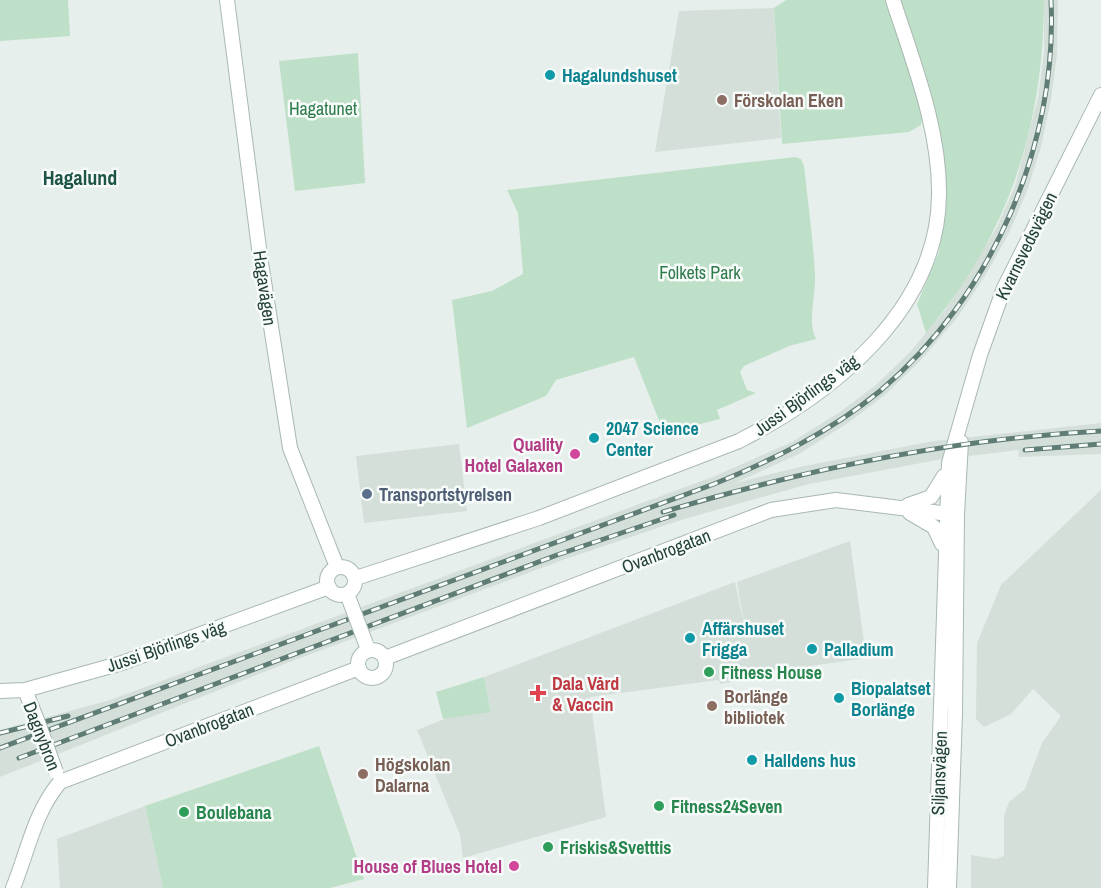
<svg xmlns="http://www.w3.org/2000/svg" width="1101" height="888" viewBox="0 0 1101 888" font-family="'Archivo Narrow',sans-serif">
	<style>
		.built { fill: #d4dfda }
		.green { fill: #bfe0c8 }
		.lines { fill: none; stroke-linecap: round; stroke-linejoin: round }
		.tertiary-casing { stroke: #a8b8b2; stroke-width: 16 }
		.tertiary { stroke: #fff; stroke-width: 14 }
		.rail-casing { stroke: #5f7d75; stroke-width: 5 }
		.rail { stroke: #f7fbf9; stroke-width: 3; stroke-dasharray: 9; stroke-linecap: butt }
		.tertiary-bridge-casing { stroke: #a8b8b2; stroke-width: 16; stroke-linecap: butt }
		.tertiary-bridge { stroke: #fff; stroke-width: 14 }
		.culture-dot { fill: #0f9aa8; stroke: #f7fbf9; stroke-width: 2 }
		.education-dot { fill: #8d6e63; stroke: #f7fbf9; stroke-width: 2 }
		.hotel-dot { fill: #d1479c; stroke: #f7fbf9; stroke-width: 2 }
		.service-dot { fill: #5c6f8a; stroke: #f7fbf9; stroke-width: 2 }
		.leisure-dot { fill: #2e9e5b; stroke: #f7fbf9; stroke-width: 2 }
		.health-dot { fill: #e0444e; stroke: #f7fbf9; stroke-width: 2 }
		.labels { text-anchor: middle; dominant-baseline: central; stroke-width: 5; stroke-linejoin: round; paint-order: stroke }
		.culture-label { font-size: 18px; font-weight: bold; fill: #0d838f; stroke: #f7fbf9; text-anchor: start }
		.education-label { font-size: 18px; font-weight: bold; fill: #785e54; stroke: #f7fbf9; text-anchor: start }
		.park-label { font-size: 18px; fill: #2d7a4b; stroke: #f7fbf9 }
		.street-label { font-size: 18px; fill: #24423a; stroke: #f7fbf9 }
		.hotel-label { font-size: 18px; font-weight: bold; fill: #b23c85; stroke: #f7fbf9; text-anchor: end }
		.service-label { font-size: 18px; font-weight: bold; fill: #4e5e75; stroke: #f7fbf9; text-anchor: start }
		.leisure-label { font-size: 18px; font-weight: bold; fill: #27864d; stroke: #f7fbf9; text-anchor: start }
		.health-label { font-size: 18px; font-weight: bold; fill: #be3a42; stroke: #f7fbf9; text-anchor: start }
		.neighbourhood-label { font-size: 20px; font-weight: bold; fill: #1f5548; stroke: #f7fbf9 }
	</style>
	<rect width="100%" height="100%" fill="#e6efeb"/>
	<!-- built -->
	<path class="built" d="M1044,0H1058L1057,54L1051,100L1041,147L1027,191L1009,233L985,276L957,318L921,360L885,395L848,423L799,454L735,483L804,466L934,441L1101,423V454L1019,457L1018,450L937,460L809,484L684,519L560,561L287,663L0,777V730L110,700L715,476L792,442L840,412L876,385L911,351L946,309L997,227L1015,186L1038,98L1044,53Z
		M774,8L781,138L655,152L679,11Z
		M459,444L467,511L364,523L356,456Z
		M1101,490V888H971V855L996,859L1004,856V816L1009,802L1025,789L1042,743L1061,716L1033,689L1011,714L984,727L976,719L977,643L1001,585Z
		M850,541L865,649L860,659L753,674L751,678L721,684L718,680L590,697L606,817L463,858L460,835L417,730L447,718L491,711L484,677L735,582L745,629L737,582Z
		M145,806L163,888H60L57,839Z"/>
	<!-- green -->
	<path class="green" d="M0,0H68L70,36L0,41Z
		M786,0H890L924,106L921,125L909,132L782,144L774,8Z
		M899,0H1044V2C1043,129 1008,235 926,333L917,304L939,252L946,180L940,145Z
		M358,53L365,183L295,191L279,61Z
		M795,157L801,159L804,166C808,202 813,238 815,275C816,296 807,321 816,339L789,346L744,366L740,372L747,390L756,393L717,410L720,419L664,433L634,357L556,380L546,396L467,428L452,300L492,291L523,274L518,213L507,190Z
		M484,677L491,712L443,719L436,692Z
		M319,746L364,879L330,888H163L145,806Z"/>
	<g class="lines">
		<!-- tertiary casing -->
		<g class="tertiary-casing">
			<path id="tertiary" d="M227,0L260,256L290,448L337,567
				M908,505L931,497L944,476
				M910,513L934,527L942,544
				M327 581a14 14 0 1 1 28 0a14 14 0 1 1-28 0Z
				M356,578L539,518L739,441C833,393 938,310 939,195C940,129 913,62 893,0
				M358 664a14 14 0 1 1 28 0a14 14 0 1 1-28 0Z
				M385,658L771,510L836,500L957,515
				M25,690L37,720
				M0,691L25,690L122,663L329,587
				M13,888C28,851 34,813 60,782L359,668
				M935,888L949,463L980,355L1004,288L1101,95
				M949,888L955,713L957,515L961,442"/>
		</g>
		<!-- tertiary -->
		<use href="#tertiary" class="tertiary"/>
		<!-- rail casing -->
		<g class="rail-casing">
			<path id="rail" d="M1025,450L1101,444
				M663,512C806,469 951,439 1101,431
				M0,733L68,716
				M0,748L714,484C773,460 830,432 880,391C991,298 1058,145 1051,0
				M19,758L557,555L674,515"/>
		</g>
		<!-- rail -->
		<use href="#rail" class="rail"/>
		<!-- tertiary-bridge casing -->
		<g class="tertiary-bridge-casing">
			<path id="tertiary-bridge" d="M349,599L366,644
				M37,720L56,772"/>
		</g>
		<!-- tertiary-bridge -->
		<use href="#tertiary-bridge" class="tertiary-bridge"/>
	</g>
	<!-- markers -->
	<g class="culture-dot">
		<circle cx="550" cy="75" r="6"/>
		<circle cx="594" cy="438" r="6"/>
		<circle cx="690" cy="638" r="6"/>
		<circle cx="812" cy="649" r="6"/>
		<circle cx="839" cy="698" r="6"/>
		<circle cx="752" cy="760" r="6"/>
	</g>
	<g class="education-dot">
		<circle cx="722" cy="100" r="6"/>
		<circle cx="712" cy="706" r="6"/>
		<circle cx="363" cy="774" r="6"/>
	</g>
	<g class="hotel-dot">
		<circle cx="575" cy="454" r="6"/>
		<circle cx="514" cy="866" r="6"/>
	</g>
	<circle class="service-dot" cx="367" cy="494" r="6"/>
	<g class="leisure-dot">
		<circle cx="709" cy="672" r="6"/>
		<circle cx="659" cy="806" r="6"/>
		<circle cx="184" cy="812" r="6"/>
		<circle cx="548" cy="847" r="6"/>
	</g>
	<path class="health-dot" d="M535 684h6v6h6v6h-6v6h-6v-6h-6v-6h6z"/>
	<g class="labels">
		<!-- culture labels -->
		<g class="culture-label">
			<text x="562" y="75">Hagalundshuset</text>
			<text x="606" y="428">2047 Science<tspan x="606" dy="21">Center</tspan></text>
			<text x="702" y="628">Affärshuset<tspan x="702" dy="21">Frigga</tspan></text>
			<text x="824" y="649">Palladium</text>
			<text x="851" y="688">Biopalatset<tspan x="851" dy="21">Borlänge</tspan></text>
			<text x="764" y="760">Halldens hus</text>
		</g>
		<!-- education labels -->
		<g class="education-label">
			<text x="734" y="100">Förskolan Eken</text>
			<text x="724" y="696">Borlänge<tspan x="724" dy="21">bibliotek</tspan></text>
			<text x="375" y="764">Högskolan<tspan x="375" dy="21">Dalarna</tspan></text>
		</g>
		<!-- park labels -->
		<g class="park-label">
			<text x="323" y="108">Hagatunet</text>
			<text x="700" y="272">Folkets Park</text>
		</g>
		<!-- street labels -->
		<g class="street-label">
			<text transform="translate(1026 246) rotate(-64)">Kvarnsvedsvägen</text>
			<text transform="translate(265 288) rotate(82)">Hagavägen</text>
			<text transform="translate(806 395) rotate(-36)">Jussi Björlings väg</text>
			<text transform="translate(666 551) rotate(-21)">Ovanbrogatan</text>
			<text transform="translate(166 646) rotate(-19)">Jussi Björlings väg</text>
			<text transform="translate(209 725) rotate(-21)">Ovanbrogatan</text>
			<text transform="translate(42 736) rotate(69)">Dagnybron</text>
			<text transform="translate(939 773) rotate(-88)">Siljansvägen</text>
		</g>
		<!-- hotel labels -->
		<g class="hotel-label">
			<text x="563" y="444">Quality<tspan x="563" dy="21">Hotel Galaxen</tspan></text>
			<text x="502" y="866">House of Blues Hotel</text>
		</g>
		<!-- service labels -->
		<g class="service-label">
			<text x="379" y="494">Transportstyrelsen</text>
		</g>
		<!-- leisure labels -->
		<g class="leisure-label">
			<text x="721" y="672">Fitness House</text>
			<text x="671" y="806">Fitness24Seven</text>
			<text x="196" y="812">Boulebana</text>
			<text x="560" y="847">Friskis&amp;Svetttis</text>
		</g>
		<!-- health labels -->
		<g class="health-label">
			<text x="552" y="683">Dala Vård<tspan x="552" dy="21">&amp; Vaccin</tspan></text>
		</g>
		<!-- neighbourhood labels -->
		<g class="neighbourhood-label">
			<text x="80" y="177">Hagalund</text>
		</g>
	</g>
</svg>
